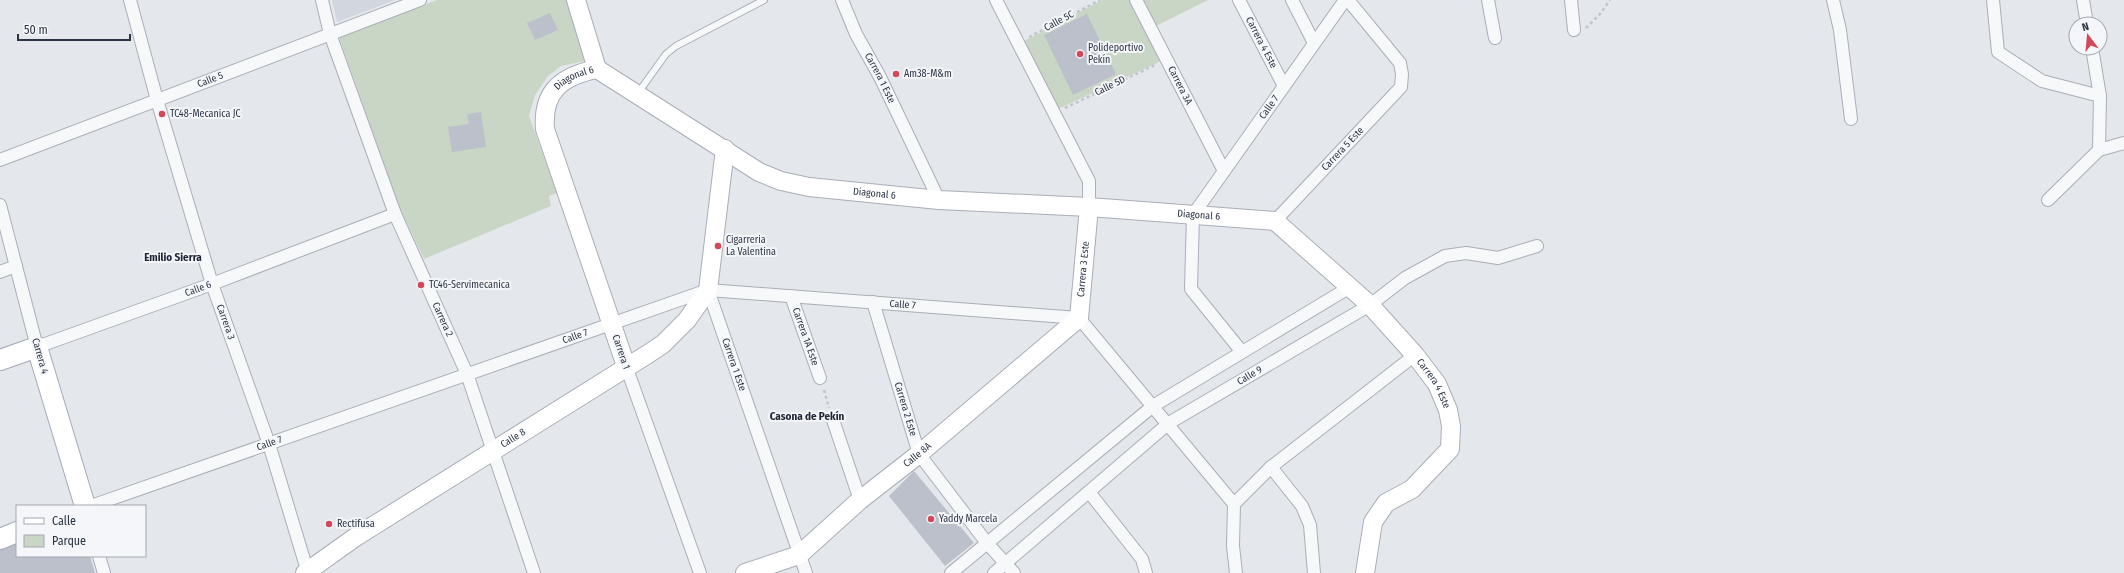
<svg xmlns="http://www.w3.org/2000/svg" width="2124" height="573" viewBox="0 0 2124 573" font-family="'Fira Sans Condensed',sans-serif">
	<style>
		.built { fill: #d2d6de }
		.green { fill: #c9d6c5 }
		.building { fill: #bbc0ca }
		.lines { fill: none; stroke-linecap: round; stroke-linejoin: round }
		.lane-casing { stroke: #a9aeb7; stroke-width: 8 }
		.street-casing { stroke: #a9aeb7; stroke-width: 14 }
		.secondary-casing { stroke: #a9aeb7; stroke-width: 20 }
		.primary-casing { stroke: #a3abb8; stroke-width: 22 }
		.path { stroke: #c2c5cb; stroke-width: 2.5; stroke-dasharray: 3 3; stroke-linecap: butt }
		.lane { stroke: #f7f8fa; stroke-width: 6 }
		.street { stroke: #f7f8fa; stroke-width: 12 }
		.secondary { stroke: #fff; stroke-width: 18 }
		.primary { stroke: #fff; stroke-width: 20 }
		.poi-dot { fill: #d1495b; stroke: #f4f6f9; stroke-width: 1.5 }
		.labels { text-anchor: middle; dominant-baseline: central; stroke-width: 4; stroke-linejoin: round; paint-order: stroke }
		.street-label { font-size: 10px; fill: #2b3445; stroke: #f4f6f9 }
		.poi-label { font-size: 10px; fill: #2b3445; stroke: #f4f6f9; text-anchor: start }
		.neighbourhood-label { font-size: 11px; font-weight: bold; fill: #1d2536; stroke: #f4f6f9 }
	</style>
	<rect width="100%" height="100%" fill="#e4e7ec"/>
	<!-- built -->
	<path class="built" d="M332,0H395L337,22Z"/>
	<!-- green -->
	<path class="green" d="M437,0H568L585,61L561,66L548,76L535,95L529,116L557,193L549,196L551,206L424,259L401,211L339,37Z
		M1102,0H1130L1161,61L1058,109L1024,41Z
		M1143,0H1208L1156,26Z"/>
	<!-- building -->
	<path class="building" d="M550,13L558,30L535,40L527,23Z
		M1087,14L1116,74L1073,95L1044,35Z
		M481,112L486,147L452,152L448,127L469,124L467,114Z
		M914,471L974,543L945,566L889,496Z
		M17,544V556H90L95,573H0V550Z"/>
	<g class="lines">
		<!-- lane casing -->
		<g class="lane-casing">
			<path id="lane" d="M638,93L666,54L676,46L764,0"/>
		</g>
		<!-- street casing -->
		<g class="street-casing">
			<g id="street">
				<path id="s1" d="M130,0L157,100L212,284L269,444L308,573"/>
				<path id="s2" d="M322,0L330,34L395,214L467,374L534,573"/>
				<path id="s3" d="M842,0L856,34L880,77L939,200"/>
				<path d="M996,0L1089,181V207"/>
				<path id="s4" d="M1136,0L1224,171"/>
				<path id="s5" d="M1239,0L1284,86"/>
				<path d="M1292,0L1314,43"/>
				<path d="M1488,0L1495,38"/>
				<path d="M1571,0L1574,30"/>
				<path d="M1833,0L1840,30L1851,119"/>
				<path d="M1993,0L1998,52L2042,81L2100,96"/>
				<path d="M2083,0L2087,24"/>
				<path d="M2099,150L2124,143"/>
				<path id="s6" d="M0,160L420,0"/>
				<path d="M2048,200L2099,150L2100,96L2092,48"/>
				<path id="s7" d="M0,205L37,347L212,284L395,214"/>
				<path id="s8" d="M1275,221L1401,87L1402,74L1400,63L1348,0"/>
				<path d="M0,272L16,266"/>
				<path id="s9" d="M708,290L806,573"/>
				<path id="s10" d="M791,296L820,378"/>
				<path id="s11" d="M873,302L919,454L987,543L1014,573"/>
				<path id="s12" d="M1242,352L1191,289L1193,215L1345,0"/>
				<path d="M626,366L700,573"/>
				<path d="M833,420L860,500"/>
				<path d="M1271,467L1302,506L1310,525L1314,573"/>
				<path d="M1089,492L1142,559L1146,573"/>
				<path id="s13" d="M91,506L708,290L1079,318L1234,504"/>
				<path d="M99,556L104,573"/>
				<path d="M951,573L1153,406L1350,287"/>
				<path id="s14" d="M994,573L1169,423L1370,305L1405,278L1445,256L1466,253L1498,258L1537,246"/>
				<path d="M1236,573L1233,546L1234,504L1271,467L1415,355"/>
			</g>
		</g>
		<!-- secondary casing -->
		<g class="secondary-casing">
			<g id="secondary">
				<path d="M576,0L597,69"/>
				<path id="s15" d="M626,366L545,129C542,91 562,76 597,69L759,172L781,181L809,187L939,200L1089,207L1275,221L1370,305L1415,355L1437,384L1448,410L1451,426L1450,449L1412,489L1386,503L1373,522L1365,573"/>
				<path id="s16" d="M305,573L357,536L648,354L663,344L687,320L708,290L725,149"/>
				<path id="s17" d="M745,573L799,555L860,500L919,454L1079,318L1089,207"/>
			</g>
		</g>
		<!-- primary casing -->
		<g class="primary-casing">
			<path id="primary" d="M0,360L37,347L85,506
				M0,539L17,532"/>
		</g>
		<!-- path -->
		<path class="path" d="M1586,28L1600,14L1610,0
			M1029,37L1100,0
			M1065,108L1155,65
			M824,390L829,408"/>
		<!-- lane -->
		<use href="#lane" class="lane"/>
		<!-- street -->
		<use href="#street" class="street"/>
		<!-- secondary -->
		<use href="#secondary" class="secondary"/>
		<!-- primary -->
		<use href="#primary" class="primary"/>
	</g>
	<!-- markers -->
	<g class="poi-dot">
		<circle cx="1080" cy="54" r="4"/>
		<circle cx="896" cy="74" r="4"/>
		<circle cx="162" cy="114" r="4"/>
		<circle cx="718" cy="246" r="4"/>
		<circle cx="421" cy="285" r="4"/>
		<circle cx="931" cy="519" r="4"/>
		<circle cx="329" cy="524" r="4"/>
	</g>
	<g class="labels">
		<!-- street labels -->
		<g class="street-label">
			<text transform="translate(1059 21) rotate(-28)">Calle 5C</text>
			<text stroke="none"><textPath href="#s5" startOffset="48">Carrera 4 Este</textPath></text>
			<text stroke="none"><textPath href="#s3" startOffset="87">Carrera 1 Este</textPath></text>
			<text stroke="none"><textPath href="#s6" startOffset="225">Calle 5</textPath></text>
			<text stroke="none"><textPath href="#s15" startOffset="315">Diagonal 6</textPath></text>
			<text transform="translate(1110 86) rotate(-26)">Calle 5D</text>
			<text stroke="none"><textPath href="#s4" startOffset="96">Carrera 3A</textPath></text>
			<text stroke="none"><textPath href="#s12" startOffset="287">Calle 7</textPath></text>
			<text stroke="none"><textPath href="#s8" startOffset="99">Carrera 5 Este</textPath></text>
			<text stroke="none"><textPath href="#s15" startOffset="650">Diagonal 6</textPath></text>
			<text stroke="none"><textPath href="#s15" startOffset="975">Diagonal 6</textPath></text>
			<text stroke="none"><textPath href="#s17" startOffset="473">Carrera 3 Este</textPath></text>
			<text stroke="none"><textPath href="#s7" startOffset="318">Calle 6</textPath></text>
			<text stroke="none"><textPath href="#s13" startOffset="849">Calle 7</textPath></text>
			<text stroke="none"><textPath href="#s2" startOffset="342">Carrera 2</textPath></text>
			<text stroke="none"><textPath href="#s1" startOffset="336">Carrera 3</textPath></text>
			<text stroke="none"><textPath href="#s13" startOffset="513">Calle 7</textPath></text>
			<text stroke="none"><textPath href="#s10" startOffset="43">Carrera 1A Este</textPath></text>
			<text transform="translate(621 352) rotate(71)">Carrera 1</text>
			<text transform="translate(40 356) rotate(74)">Carrera 4</text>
			<text stroke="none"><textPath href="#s9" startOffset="79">Carrera 1 Este</textPath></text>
			<text stroke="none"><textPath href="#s14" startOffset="324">Calle 9</textPath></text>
			<text stroke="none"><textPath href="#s15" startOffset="1280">Carrera 4 Este</textPath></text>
			<text stroke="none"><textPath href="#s11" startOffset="112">Carrera 2 Este</textPath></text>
			<text stroke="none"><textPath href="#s16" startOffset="248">Calle 8</textPath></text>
			<text stroke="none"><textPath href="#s13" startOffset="189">Calle 7</textPath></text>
			<text stroke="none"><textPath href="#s17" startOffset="212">Calle 8A</textPath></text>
		</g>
		<!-- poi labels -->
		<g class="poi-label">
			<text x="1088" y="48">Polideportivo<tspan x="1088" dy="12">Pekín</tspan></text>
			<text x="904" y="74">Am38-M&amp;m</text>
			<text x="170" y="114">TC48-Mecanica JC</text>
			<text x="726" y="240">Cigarreria<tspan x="726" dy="12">La Valentina</tspan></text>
			<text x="429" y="285">TC46-Servimecanica</text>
			<text x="939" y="519">Yaddy Marcela</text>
			<text x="337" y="524">Rectifusa</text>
		</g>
		<!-- neighbourhood labels -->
		<g class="neighbourhood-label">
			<text x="173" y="257">Emilio Sierra</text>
			<text x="807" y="416">Casona de Pekín</text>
		</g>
	</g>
	<!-- legend -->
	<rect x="16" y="505" width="130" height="52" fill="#f4f6f9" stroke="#a4a8b1"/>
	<rect x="24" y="518" width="20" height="6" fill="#ffffff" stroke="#a4a8b1"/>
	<text x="52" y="525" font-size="12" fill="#2b3445">Calle</text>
	<rect x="24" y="535" width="20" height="12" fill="#c9d6c5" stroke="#a4a8b1"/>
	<text x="52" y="545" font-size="12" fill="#2b3445">Parque</text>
	<!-- north arrow -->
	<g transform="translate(2088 36) rotate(344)"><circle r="19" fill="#f4f6f9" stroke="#a4a8b1"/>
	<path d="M0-3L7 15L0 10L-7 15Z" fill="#d1495b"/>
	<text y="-6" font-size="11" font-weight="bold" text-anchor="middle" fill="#2b3445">N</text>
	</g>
	<!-- scale -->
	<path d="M18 34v6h112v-6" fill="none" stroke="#2b3445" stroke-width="2"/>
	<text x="24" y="34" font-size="12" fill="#2b3445" stroke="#f4f6f9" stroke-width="3" paint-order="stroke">50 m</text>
</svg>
